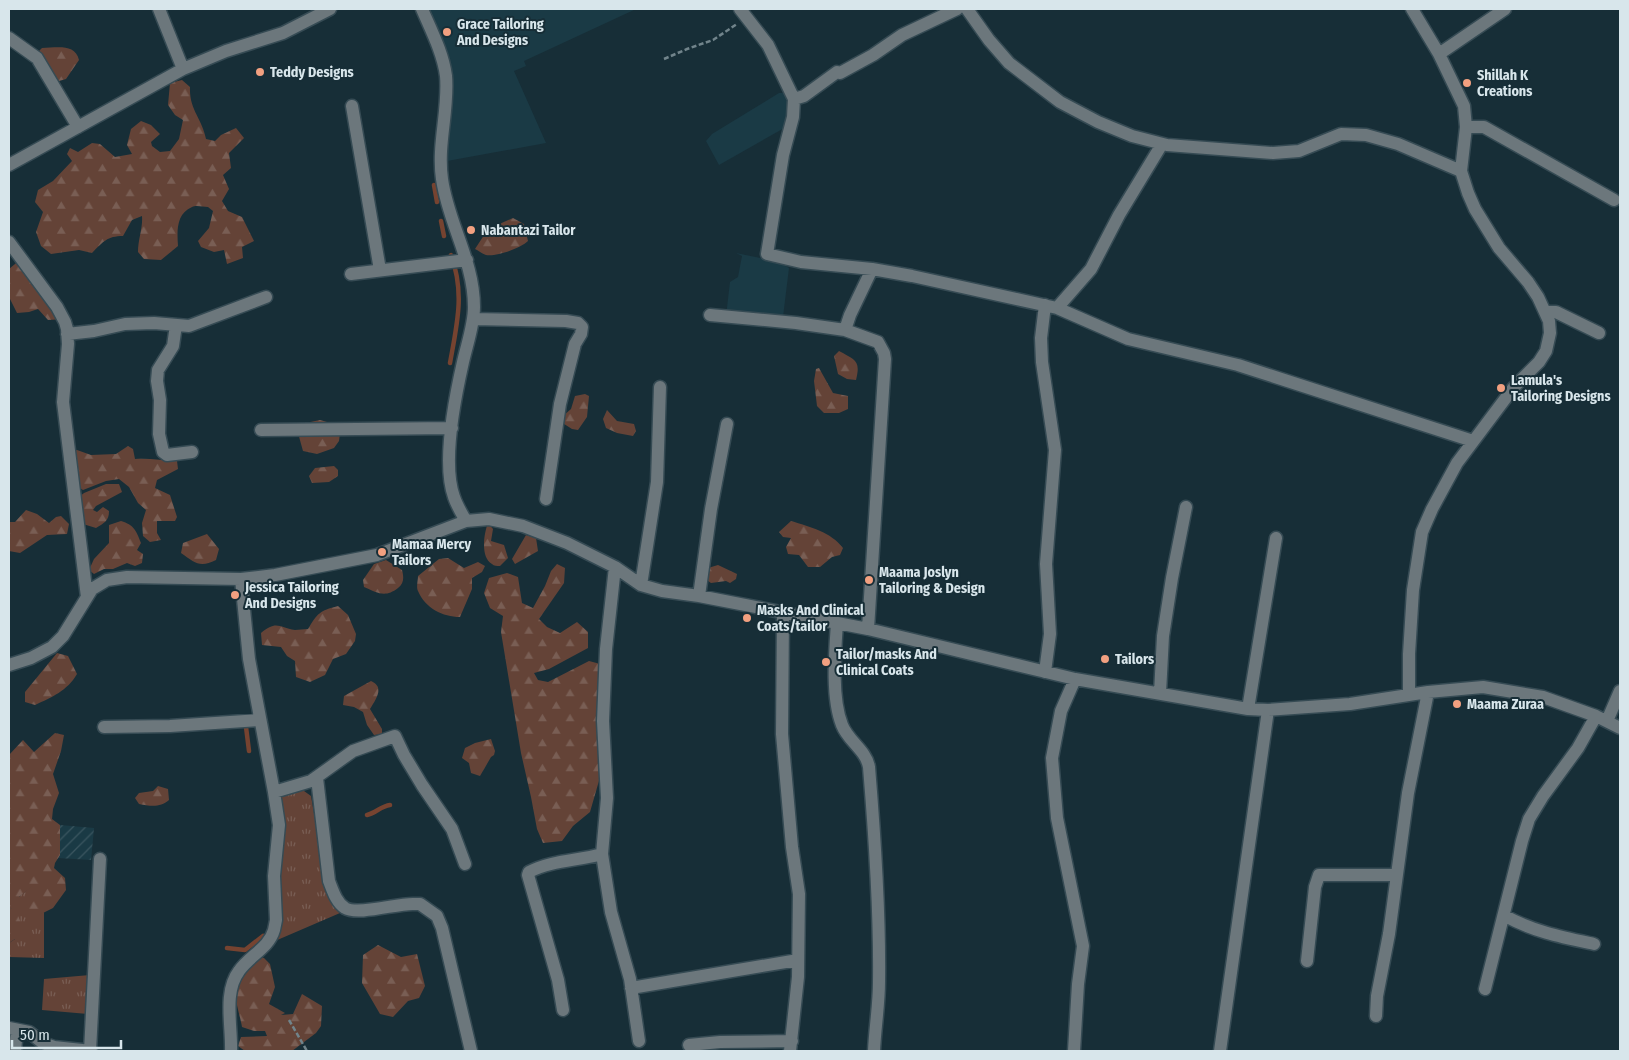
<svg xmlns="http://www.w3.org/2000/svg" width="1629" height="1060" viewBox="0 0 1629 1060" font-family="'Fira Sans Condensed',sans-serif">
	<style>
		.built { fill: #1a3a45 }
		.industrial { fill: url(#industrial-furrows) }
		.grass { fill: url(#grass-tufts) }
		.forest { fill: url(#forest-firs) }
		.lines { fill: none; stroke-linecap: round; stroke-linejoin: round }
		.stream { stroke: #764330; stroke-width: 4.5 }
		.minor-casing { stroke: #364b54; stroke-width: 15 }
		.path { stroke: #71848b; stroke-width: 2.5; stroke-dasharray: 5 2.5; stroke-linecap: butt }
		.minor { stroke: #6c777c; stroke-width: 12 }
		.poi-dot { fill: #f2a080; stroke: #172e37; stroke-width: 2 }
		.labels { text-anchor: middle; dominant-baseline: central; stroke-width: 4; stroke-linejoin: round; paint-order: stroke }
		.poi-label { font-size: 14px; font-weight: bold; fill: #d8e6eb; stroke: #172e37; text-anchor: start }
	</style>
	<defs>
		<pattern id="industrial-furrows" width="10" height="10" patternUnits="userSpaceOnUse" patternTransform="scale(1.25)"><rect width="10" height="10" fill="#1a3a45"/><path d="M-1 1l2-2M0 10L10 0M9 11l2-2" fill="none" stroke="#3b5660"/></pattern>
		<pattern id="grass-tufts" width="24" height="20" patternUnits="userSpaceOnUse" patternTransform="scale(1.25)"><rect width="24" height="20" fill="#644337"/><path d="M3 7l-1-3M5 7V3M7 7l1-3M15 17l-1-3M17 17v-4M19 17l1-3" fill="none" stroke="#795e54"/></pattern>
		<pattern id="forest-firs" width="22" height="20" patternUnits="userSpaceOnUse" patternTransform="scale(1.25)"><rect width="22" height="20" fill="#644337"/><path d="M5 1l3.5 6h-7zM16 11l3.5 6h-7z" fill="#795e54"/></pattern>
	</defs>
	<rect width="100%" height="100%" fill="#172e37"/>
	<!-- built -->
	<path class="built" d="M423,9H636L524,61L526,66L514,71L546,143L447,161L443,133L444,84Z
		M779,93H785L788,105L786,127L719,165L706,141L712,134Z
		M736,253L779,262L789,268L783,317L726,316L730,282L738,277L742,256Z"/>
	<!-- industrial -->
	<path class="industrial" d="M60,825L94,828L91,860L58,858Z"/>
	<!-- grass -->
	<path class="grass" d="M286,791H304L311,796L327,891L340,913L268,944L271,938L274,798Z
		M34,884L35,916L44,912V958L9,957V943L15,939V908L9,909V897H19Z
		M90,975L88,1014L42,1010L44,979Z"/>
	<!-- forest -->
	<path class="forest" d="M42,48C56,48 75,43 79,60L66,79L59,81L40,73L37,53Z
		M182,80L190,87C189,110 202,118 206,139L215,141L221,135L236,128L244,138L229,153L231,168L223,175L229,189L222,201L228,211L242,217L254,241L242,247L243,258L227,264L224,250L214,252L201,247L198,241L209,228L213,211L208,207C203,207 196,205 192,207C176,214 177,231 178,246L161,260L144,259L138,252C138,239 143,228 142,216L132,220L123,236C107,236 103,242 92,253L79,250L51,254L41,246L36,232L43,212L35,202L38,190L53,181L72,161L67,154L70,148L78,152L92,143L100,144L115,157L132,154L127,145L131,129L141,121L151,125L160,134L151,142L152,146L160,152L170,151L179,139L183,120L175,115L168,105L170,83Z
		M513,218L524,224L528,241C521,248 496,257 486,255C482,254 478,250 475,249L488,229Z
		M21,259L64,319L48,320L38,309L29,312L17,313L9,297V269Z
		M839,351C855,360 861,360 856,380L847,379L838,374L834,356Z
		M819,368L833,393L848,396V409L839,413H824L817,406L814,381L816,369Z
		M585,394L589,396L587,417L578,430L572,429L561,422L563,416L571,409L575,396Z
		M607,410L617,421L634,424L636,431L633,436L617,433L606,428L603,419Z
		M320,420L334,424L340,433L339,441L334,448L317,454L303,451L298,433L301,424Z
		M128,446L133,449L135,459C150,458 163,461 177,461L178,469L157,480L155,488L170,495L177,517L175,521H157V533L161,540L150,542L143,536L142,523L146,510L138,503L129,487L119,479L106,481L83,490L71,482L64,452L77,450L91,455L116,454Z
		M334,466L338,470V476L329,482L312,483L309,476L315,468Z
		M106,484H119L122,492L96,506L93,510L97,512L103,507L109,511C109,521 104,523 96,528L83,524L73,502L84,493Z
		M26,510L37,514L49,523L56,517L61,516L69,524L67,534L47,535L20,553L9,551V522H15Z
		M121,521C134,525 136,530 141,543L137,550L143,554L142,563L135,566L127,563L113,569H104L94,574L89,570L94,559L109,543V525Z
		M791,521C810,527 831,532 843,548L840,555L832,557L820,567H808L799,555L788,554L786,547L791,538L783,537L779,532Z
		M488,523L493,529L491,541L504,545L508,558L500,566C497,566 494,566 492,564C480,557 484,533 488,523Z
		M207,534L219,549L216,560C200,568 195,563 181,553L183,543Z
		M526,535L536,538L538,551L515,564L512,559Z
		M448,558L464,568L478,562L485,566L482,572L472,578V589L460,617C443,617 425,608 418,591C416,587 418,580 418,576L439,559Z
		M386,560L402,570C404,578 404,583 398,588C385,598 378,593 364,587L363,580L374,564Z
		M557,564L565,568L564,583L539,619L547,627L560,633L577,622L588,632V648L549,669L534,673L538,680L548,682L589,661L604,665L607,753L590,812L573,826L562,841L543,843L537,829L531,797L521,753L501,632L503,616L490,608L484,593L489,578L507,573L518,577L522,603L533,608L545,586L551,571Z
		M718,565L737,574L736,579L730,583L726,581L711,583L704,578L708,568Z
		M338,606L348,615L356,634L355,641L346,654L333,659L325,675L310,682L296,677L295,661L287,656L281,647L262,645L261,633C276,620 279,627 295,630C299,630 304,629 308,629C318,613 319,611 338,606Z
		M57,653L68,656L77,674C67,691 52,697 35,705L25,702V692Z
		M371,681C385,687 376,699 370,709L382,729V734L374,735L367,725L363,712L354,707L343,705L344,696Z
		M55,733L64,735L61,751L53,774L59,793L53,809L52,819L60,825V855L55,863L54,868L65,878L66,890L53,908L35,917L25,909L34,885L19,897H9V755L23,740L34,752Z
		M491,739L495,751L494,755L491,757L480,776L471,773L469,763L462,758L465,748L475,743Z
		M158,786L168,789L169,800C160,808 150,806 139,804L135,798L139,793L153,791Z
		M15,907L23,929L15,939L9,943V909Z
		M378,945L401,957L417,954L425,986L419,998L408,1001L393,1017L380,1014L362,983L363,955Z
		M257,956L264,958L270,964L275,987L269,1004L285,1013L281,1015L293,1014L302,994L322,1006L321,1026L316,1033L292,1051H245L238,1046L241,1037L267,1036L265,1031H254L242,1027C240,1014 230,988 238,976C242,969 251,963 257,956Z"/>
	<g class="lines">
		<!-- stream -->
		<path class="stream" d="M434,185L437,202
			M441,221L444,236
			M450,363C457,324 465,293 451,255
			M246,727L249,751
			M367,815C376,813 381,806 390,805
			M227,948L245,950L263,936"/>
		<!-- minor casing -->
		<g class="minor-casing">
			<path id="minor" d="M159,9L183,69
				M422,9C431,30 443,53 446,76C449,110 437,144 442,179C448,223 474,261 474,307C474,325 467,344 463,362C455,397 442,464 454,497C457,506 462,514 466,521
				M740,9L768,45L794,99L793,117L783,155L767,254L801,262L872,269L912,276L1057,308L1128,339L1238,365L1473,441
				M967,9L989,40L1009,63L1060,102L1098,122L1132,136L1167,145L1273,153L1299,151L1341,134L1366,135L1398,144L1461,171
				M9,38L37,58L78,127
				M1439,54L1505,9
				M794,99L804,96L837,72L840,73L873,55L902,35L957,9
				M352,106L380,270
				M1466,127H1484L1614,200
				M9,165L183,69L226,51L283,33L330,9
				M9,242L57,307L65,322L67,329L68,344L63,402L87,597
				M351,274L467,260
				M1045,305L1041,338L1042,362L1055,450L1046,564L1050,634L1045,672
				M1057,308L1091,269L1119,215L1162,144
				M1545,312H1556L1599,333
				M710,315L796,323L845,330
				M473,319L566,321L578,323L582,327L581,334L575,344L560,404L546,499
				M176,325L173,346L158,370L157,381L160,400L159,434L163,452L167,455L192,452
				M67,334L94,331L125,324L154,323L189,326L266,297
				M261,430L452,428
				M615,567L606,649L603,721L607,798L602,854L611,912L630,979L639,1041
				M641,585L657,482L660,387
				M699,596L711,509L727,424
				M783,613L782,734L792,847L799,894L798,977L790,1051
				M837,623C835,652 831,697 842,725C848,741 866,750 869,767C875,839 880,910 879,982C879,1005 875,1028 874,1051
				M868,629L885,359L884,353L878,342L845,330L850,315L872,269
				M9,665L31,658L52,647L63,636L92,589L107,580L127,577L241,579L275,575L377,555L466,521L489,519L523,526L567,543L615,567L641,585L662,591L699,596L868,629L1075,679L1248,709L1268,710L1350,704L1428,692L1483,687L1543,697L1596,716L1620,728
				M1160,693L1163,636L1172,578L1186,507
				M1409,695V654L1413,590L1422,532L1432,509L1457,463L1514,387L1539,362L1546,351L1550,333L1549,321L1538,297L1528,282L1499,248L1475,209L1468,193L1461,171L1466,127L1464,106L1439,54L1412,9
				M1248,709L1276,538
				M1607,721L1620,691
				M104,727L170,726L259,720
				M317,778L329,881C333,891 336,902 345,908C358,916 398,903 414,904H420L437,916L442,928L471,1051
				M274,792L311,781L353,751L395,736L404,755L422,785L452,829L465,864
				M1505,916C1535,932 1561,937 1594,944
				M1307,961L1315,887L1319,875H1397
				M631,988L798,960
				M1485,989L1522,841L1529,819L1543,796L1578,748L1596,716
				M563,1010L558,980L528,875L529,872C552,860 578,861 602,854
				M1376,1016L1377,996L1389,934L1408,793L1428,692
				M9,1028L29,1032L43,1043L54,1047L91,1051
				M689,1045L720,1042L792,1041
				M15,1051L17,1030
				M90,1051L100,859
				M231,1051C232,1026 223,992 239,971C249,956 269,948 274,930L276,920L274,876L279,825L274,792L249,659L241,579
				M1074,1051L1078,984L1083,946L1057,818L1052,758L1061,711L1075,679
				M1220,1051L1268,710"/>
		</g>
		<!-- path -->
		<path class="path" d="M664,59L687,49L713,40L737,24
			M289,1020L307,1051"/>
		<!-- minor -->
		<use href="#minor" class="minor"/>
	</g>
	<!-- markers -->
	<g class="poi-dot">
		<circle cx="447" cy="32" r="5"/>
		<circle cx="260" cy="72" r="5"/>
		<circle cx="1467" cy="83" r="5"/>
		<circle cx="471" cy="230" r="5"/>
		<circle cx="1501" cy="388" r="5"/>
		<circle cx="382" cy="552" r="5"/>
		<circle cx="869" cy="580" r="5"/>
		<circle cx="235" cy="595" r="5"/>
		<circle cx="747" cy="618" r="5"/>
		<circle cx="1105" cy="659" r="5"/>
		<circle cx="826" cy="662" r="5"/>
		<circle cx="1457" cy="704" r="5"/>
	</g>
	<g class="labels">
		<!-- poi labels -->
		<g class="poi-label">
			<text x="457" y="24">Grace Tailoring<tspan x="457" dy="16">And Designs</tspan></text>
			<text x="270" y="72">Teddy Designs</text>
			<text x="1477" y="75">Shillah K<tspan x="1477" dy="16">Creations</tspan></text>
			<text x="481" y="230">Nabantazi Tailor</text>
			<text x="1511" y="380">Lamula's<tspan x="1511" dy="16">Tailoring Designs</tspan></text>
			<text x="392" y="544">Mamaa Mercy<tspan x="392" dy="16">Tailors</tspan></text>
			<text x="879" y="572">Maama Joslyn<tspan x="879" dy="16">Tailoring &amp; Design</tspan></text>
			<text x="245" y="587">Jessica Tailoring<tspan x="245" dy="16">And Designs</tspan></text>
			<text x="757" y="610">Masks And Clinical<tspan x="757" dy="16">Coats/tailor</tspan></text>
			<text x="836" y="654">Tailor/masks And<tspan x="836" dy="16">Clinical Coats</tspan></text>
			<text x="1115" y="659">Tailors</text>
			<text x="1467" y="704">Maama Zuraa</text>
		</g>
	</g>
	<!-- border -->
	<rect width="1629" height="1060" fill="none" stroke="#d8e6eb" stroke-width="20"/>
	<!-- scale -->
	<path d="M12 1040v8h109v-8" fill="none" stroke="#d8e6eb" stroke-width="2.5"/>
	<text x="20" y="1040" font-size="15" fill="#d8e6eb" stroke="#172e37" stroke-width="4" paint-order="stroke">50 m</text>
</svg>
